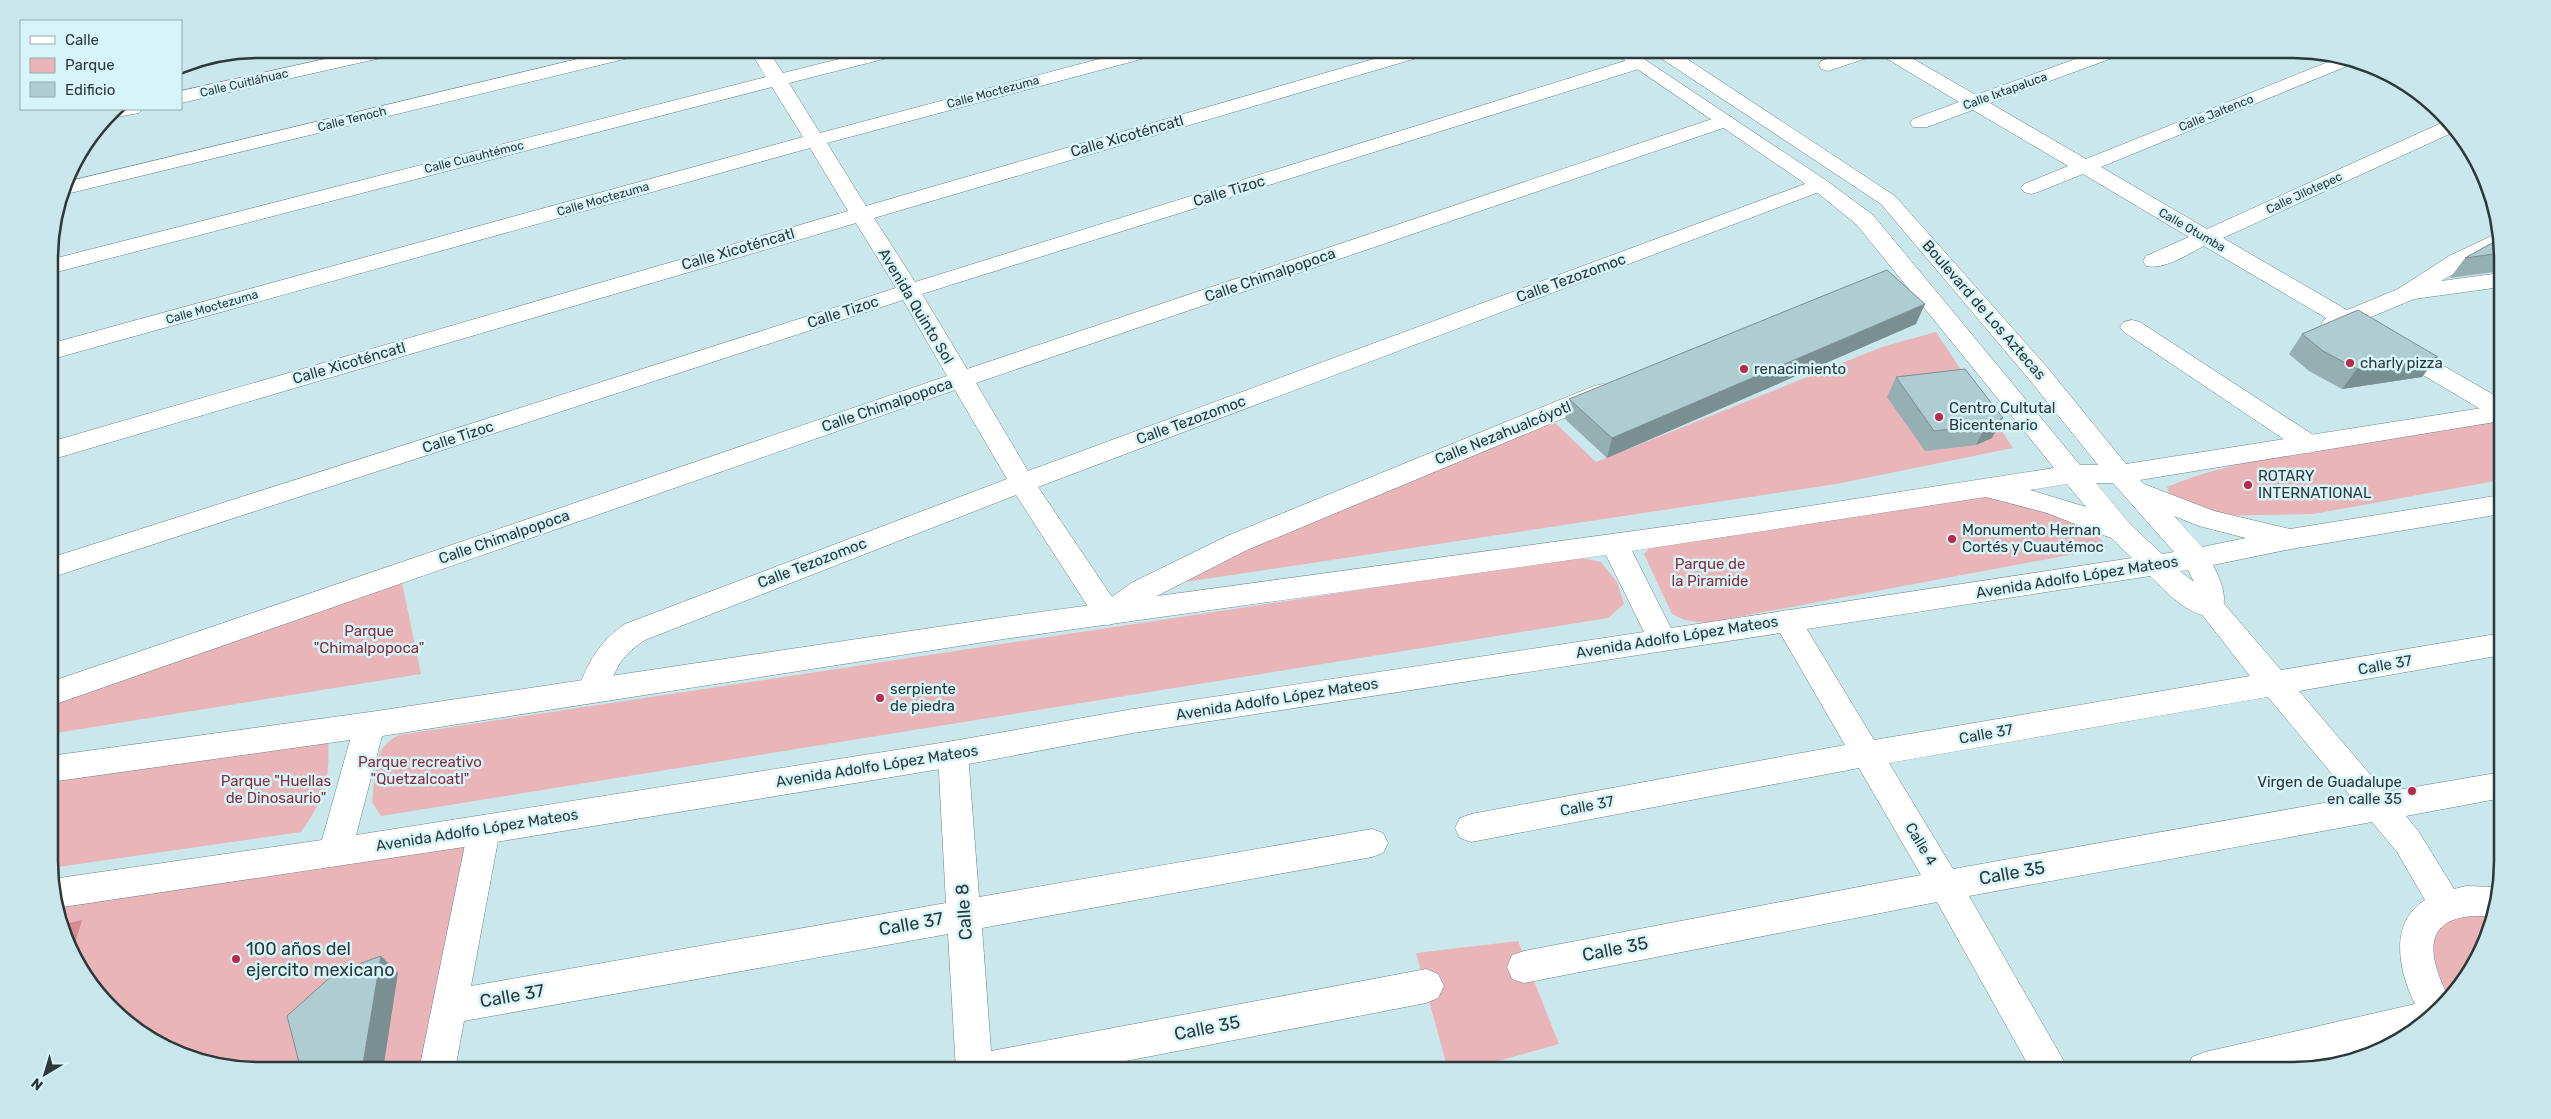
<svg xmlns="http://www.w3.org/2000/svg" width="2551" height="1119" viewBox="0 0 2551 1119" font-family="Rubik,sans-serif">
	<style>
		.green { fill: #e9b5b9 }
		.water { fill: #d88a92 }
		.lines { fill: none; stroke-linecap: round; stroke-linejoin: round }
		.minor-casing { stroke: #6a8489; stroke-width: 1 }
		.major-casing { stroke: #6a8489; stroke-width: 1 }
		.minor { fill: #fff; fill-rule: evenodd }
		.major { fill: #fff; fill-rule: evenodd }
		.wall { fill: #96afb3 }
		.shaded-wall { fill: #7a8f92 }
		.building { fill: #afccd0; stroke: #7a8f92 }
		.poi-dot { fill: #ba294a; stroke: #d7f5f9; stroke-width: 2 }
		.labels { text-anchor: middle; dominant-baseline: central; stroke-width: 5; stroke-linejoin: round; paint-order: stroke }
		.far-street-label { font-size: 12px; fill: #2c383a; stroke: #d7f5f9 }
		.street-label { font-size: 15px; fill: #2c383a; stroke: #d7f5f9 }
		.poi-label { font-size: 15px; fill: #2c383a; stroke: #d7f5f9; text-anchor: start }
		.park-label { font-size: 15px; fill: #892d3d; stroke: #d7f5f9 }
		.near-street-label { font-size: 18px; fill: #2c383a; stroke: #d7f5f9 }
		.near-poi-label { font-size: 18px; fill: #2c383a; stroke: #d7f5f9; text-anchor: start }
		.rim { fill: none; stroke: #2c383a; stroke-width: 2.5 }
	</style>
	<rect width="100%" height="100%" fill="#cae7ec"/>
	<!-- green -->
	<path class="green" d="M1936,332L2013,448L1836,484L1185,582L1173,571L1552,420L1596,462L1882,347Z
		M2501,421V480L2313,514L2213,516L2171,498L2167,487C2220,464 2278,457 2335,447C2390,437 2445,424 2501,421Z
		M1987,489L2088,522L2107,548L1705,623L1685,620L1672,614L1644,554L1666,530Z
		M1578,557L1601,562L1617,582L1624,604L1608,618L381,816L372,802C376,774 371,748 399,735Z
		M402,583L421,674L50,734V705Z
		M328,736C330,779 326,797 301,832L51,868L50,780Z
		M497,831L448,1070H258L178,1054L131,1027L92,988L65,941L54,902Z
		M2486,904L2493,905L2486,941L2459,988L2440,1007L2432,995L2426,928Z
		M1518,941L1559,1044L1465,1070H1448L1416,953Z"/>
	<!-- water -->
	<path class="water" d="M82,920L72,954L65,941L60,925Z"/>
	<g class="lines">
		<!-- minor casing -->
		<g class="minor-casing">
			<path id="minor" d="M370,49H403L401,53L394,55L181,103V91Z
				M619,49H650L648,53L641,55L62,195L66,182Z
				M749,49H767L783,73L879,49H909L907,53L789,83L820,133L1137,49H1166L1164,53L827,143L866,206L1408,49H1436L1434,53L874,218L915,282L1631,59H1645L1647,63L1645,67L922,294L967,369L1718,117H1732L1735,121L1732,125L976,383L1028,471L1813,181L1820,179L1827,181L1830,185L1827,189L1038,487L1112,597L1131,583L1227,536L1594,386L1603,384L1612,386L1615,392L1612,398L1247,550L1151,599L1118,622L1108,625L1098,622L1016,495L645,640C616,659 617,671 603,699L592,703L581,699L577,691C588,663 599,641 625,624L1007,479L955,390L50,706V682L947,376L903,300L50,578V558L896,288L856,223L50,460V442L848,211L810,148L49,360V344L803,137L772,87L49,274V260L766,77Z
				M1858,49H1896L1976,95L2103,49H2128L2126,53L1990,103L2086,159L2338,58L2357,62L2101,167L2207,229L2448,120L2458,130L2223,238L2347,310L2398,289L2449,256L2500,232L2501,247L2441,281L2501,273V287L2414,299L2364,320L2501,399V418L2492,416L2344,328L2333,331L2325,329L2321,324L2326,318L2204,246C2188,254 2165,270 2146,266L2143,261L2146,256L2189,237L2083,174L2038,192L2031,194L2024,192L2021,188L2024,184L2068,166L1973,110L1927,127H1913L1910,123L1913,119L1959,102L1879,54L1828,71L1821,69L1819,65L1821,61Z
				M114,109H142L139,113L106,119Z
				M2132,320L2140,322L2318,438L2322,444L2318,450L2309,453L2300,450L2124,332L2120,327L2124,322Z
				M2210,596L2220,599L2281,670L2502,633V655L2299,691L2385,792L2502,772V798L2406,816L2419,832L2454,889L2466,886L2497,887L2491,916C2479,916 2465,915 2453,920C2419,933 2437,975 2449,998L2420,1027L2386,1045L2282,1070H2187L2192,1057L2205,1052L2415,1004C2399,972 2388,923 2425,900L2397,852L2372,822L1969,896L2069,1070H2031L1937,902L1524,983L1512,979L1507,967L1512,955L1524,951L1921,875L1859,768L1471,842L1460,838L1455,828L1460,818L1471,814L1845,745L1773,621L1777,613L1787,610L1797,613L1874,740L2250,676L2196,607L2200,599ZM2268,697L2352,798L1953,869L1889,763Z
				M953,741L964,745L968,754L979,897L1372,829L1383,833L1388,843L1383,853L1372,857L982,928L991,1051L1426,969L1438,974L1444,986L1438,998L1426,1003L1079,1070H956L948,934L464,1021L455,1070H419L468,830L473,820L484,816L495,820L500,830L471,986L946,903L938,754L942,745Z"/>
		</g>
		<!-- major casing -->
		<g class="major-casing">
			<path id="major" d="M1608,49H1629L1827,181L1873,215L2080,465H2098L2028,378L1881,204L1653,53L1651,49H1672L1895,196L2046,366L2126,464L2501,405V421L2140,480L2144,484L2214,511L2290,529L2501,495V514L2291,549L2213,565C2221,581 2229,598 2220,615C2195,623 2167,593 2150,576L1133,733L953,767L484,844L56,908L51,888L52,879L322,840L350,740L50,782V756L370,712L1004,617L1758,514L2054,468L1857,225L1813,189ZM2096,483H2113L2174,552L2162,554L2131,525ZM2067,484L2086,507L2030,490ZM1986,497L2047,513L2111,538L2132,558L1671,628L1632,551ZM2174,516L2199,526L2246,538L2202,547ZM1606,555L1644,632L1133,709L953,741L356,835L382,736L1004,639ZM2188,570L2194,582L2180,571Z"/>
		</g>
		<!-- minor -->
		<use href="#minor" class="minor"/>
		<!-- major -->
		<use href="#major" class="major"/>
	</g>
	<!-- wall -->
	<path class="wall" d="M2501,238V271L2450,278L2465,258Z
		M1916,324L1607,458L1565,419L1569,399Z
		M2302,334L2422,377L2342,389L2309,371L2289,354Z
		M1965,369L1992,438L1976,445L1925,451L1887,397L1896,377Z"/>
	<!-- shaded-wall -->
	<path class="shaded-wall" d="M1925,304L1916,324L1607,458L1612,438Z
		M2438,357L2422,377L2342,389L2357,369Z
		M2003,418L1992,438L1976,445L1986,425Z
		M381,956L398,973L383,1070H362Z"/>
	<!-- building -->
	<path class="building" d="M2501,238V253L2465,258Z
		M1887,270L1925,304L1612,438L1569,399Z
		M2358,310L2438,357L2357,369L2323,351L2302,334Z
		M1965,369L2003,418L1986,425L1934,431L1896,377Z
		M381,956L362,1070H301L287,1016L336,972Z"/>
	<!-- markers -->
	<g class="poi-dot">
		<circle cx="2350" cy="363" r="5"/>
		<circle cx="1744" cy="369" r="5"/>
		<circle cx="1939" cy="417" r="5"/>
		<circle cx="2248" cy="485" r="5"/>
		<circle cx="1952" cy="539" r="5"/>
		<circle cx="880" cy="698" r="5"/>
		<circle cx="2412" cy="791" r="5"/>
		<circle cx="236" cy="959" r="5"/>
	</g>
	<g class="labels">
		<!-- far-street labels -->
		<g class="far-street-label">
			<text transform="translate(244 83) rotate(-13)">Calle Cuitláhuac</text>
			<text transform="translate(2005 91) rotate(-20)">Calle Ixtapaluca</text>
			<text transform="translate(993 92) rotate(-15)">Calle Moctezuma</text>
			<text transform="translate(2216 113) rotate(-22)">Calle Jaltenco</text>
			<text transform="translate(352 119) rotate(-14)">Calle Tenoch</text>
			<text transform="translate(474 157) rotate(-14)">Calle Cuauhtémoc</text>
			<text transform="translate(2304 193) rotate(-25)">Calle Jilotepec</text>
			<text transform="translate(603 199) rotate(-16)">Calle Moctezuma</text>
			<text transform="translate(2192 230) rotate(30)">Calle Otumba</text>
			<text transform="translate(212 307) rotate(-16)">Calle Moctezuma</text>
		</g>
		<!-- street labels -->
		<g class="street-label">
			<text transform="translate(1127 136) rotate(-16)">Calle Xicoténcatl</text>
			<text transform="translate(1229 191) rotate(-17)">Calle Tizoc</text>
			<text transform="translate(738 249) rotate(-16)">Calle Xicoténcatl</text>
			<text transform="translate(1270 275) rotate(-19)">Calle Chimalpopoca</text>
			<text transform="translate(1571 278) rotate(-20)">Calle Tezozomoc</text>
			<text transform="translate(916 306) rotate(59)">Avenida Quinto Sol</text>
			<text transform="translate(1984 310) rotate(49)">Boulevard de Los Aztecas</text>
			<text transform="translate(843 312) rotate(-18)">Calle Tizoc</text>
			<text transform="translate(349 363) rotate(-16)">Calle Xicoténcatl</text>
			<text transform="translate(887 405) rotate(-19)">Calle Chimalpopoca</text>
			<text transform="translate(1191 420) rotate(-20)">Calle Tezozomoc</text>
			<text transform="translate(1503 433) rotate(-22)">Calle Nezahualcóyotl</text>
			<text transform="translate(458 437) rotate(-18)">Calle Tizoc</text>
			<text transform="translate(504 537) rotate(-19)">Calle Chimalpopoca</text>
			<text transform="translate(812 563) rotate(-21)">Calle Tezozomoc</text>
			<text transform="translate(2077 577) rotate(-9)">Avenida Adolfo López Mateos</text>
			<text transform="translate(1677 637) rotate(-9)">Avenida Adolfo López Mateos</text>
			<text transform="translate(2385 665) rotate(-10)">Calle 37</text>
			<text transform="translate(1277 699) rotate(-9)">Avenida Adolfo López Mateos</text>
			<text transform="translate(1986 734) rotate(-10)">Calle 37</text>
			<text transform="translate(877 766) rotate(-9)">Avenida Adolfo López Mateos</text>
			<text transform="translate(1587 806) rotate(-11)">Calle 37</text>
			<text transform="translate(477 830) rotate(-9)">Avenida Adolfo López Mateos</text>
			<text transform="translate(1921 844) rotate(59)">Calle 4</text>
		</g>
		<!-- poi labels -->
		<g class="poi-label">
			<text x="2360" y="363">charly pizza</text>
			<text x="1754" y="369">renacimiento</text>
			<text x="1949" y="408">Centro Cultutal<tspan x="1949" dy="17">Bicentenario</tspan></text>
			<text x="2258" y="476">ROTARY<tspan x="2258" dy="17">INTERNATIONAL</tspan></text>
			<text x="1962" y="530">Monumento Hernan<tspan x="1962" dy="17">Cortés y Cuautémoc</tspan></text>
			<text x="890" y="689">serpiente<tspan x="890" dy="17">de piedra</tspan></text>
			<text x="2402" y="782" text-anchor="end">Virgen de Guadalupe<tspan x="2402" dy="17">en calle 35</tspan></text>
		</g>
		<!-- park labels -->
		<g class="park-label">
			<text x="1710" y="564">Parque de<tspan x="1710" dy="17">la Piramide</tspan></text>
			<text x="369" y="631">Parque<tspan x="369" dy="17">"Chimalpopoca"</tspan></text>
			<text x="420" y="762">Parque recreativo<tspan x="420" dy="17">"Quetzalcoatl"</tspan></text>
			<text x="276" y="781">Parque "Huellas<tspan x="276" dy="17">de Dinosaurio"</tspan></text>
		</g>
		<!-- near-street labels -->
		<g class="near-street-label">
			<text transform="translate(2012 873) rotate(-10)">Calle 35</text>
			<text transform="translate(964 912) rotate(-94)">Calle 8</text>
			<text transform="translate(911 924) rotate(-10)">Calle 37</text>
			<text transform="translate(1615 949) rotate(-11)">Calle 35</text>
			<text transform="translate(512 996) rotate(-10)">Calle 37</text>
			<text transform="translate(1207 1028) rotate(-11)">Calle 35</text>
		</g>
		<!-- near-poi labels -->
		<g class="near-poi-label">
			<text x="246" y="949">100 años del<tspan x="246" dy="21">ejercito mexicano</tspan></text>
		</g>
	</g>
	<!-- crop -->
	<path d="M0 0H2551V1119H0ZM259 58H2293A201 201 0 0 1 2494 259V861A201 201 0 0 1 2293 1062H259A201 201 0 0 1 58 861V259A201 201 0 0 1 259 58Z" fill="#c9e6ea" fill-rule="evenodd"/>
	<path class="rim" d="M259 58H2293A201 201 0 0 1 2494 259V861A201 201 0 0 1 2293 1062H259A201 201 0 0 1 58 861V259A201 201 0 0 1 259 58Z"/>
	<!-- legend -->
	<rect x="20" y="20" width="162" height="90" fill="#d7f5f9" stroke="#93a9ad"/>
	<rect x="30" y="36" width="25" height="8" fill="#ffffff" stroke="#93a9ad"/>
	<text x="65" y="45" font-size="15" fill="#2c383a">Calle</text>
	<rect x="30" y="58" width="25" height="15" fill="#e9b5b9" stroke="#93a9ad"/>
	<text x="65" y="70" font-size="15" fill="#2c383a">Parque</text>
	<rect x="30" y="82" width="25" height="15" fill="#afccd0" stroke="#93a9ad"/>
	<text x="65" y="95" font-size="15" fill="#2c383a">Edificio</text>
	<!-- north arrow -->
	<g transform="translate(45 1074) rotate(218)" stroke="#d7f5f9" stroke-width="4" paint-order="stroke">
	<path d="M0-4L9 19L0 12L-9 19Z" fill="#2c383a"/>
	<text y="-8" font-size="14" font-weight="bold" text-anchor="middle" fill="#2c383a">N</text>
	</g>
</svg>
